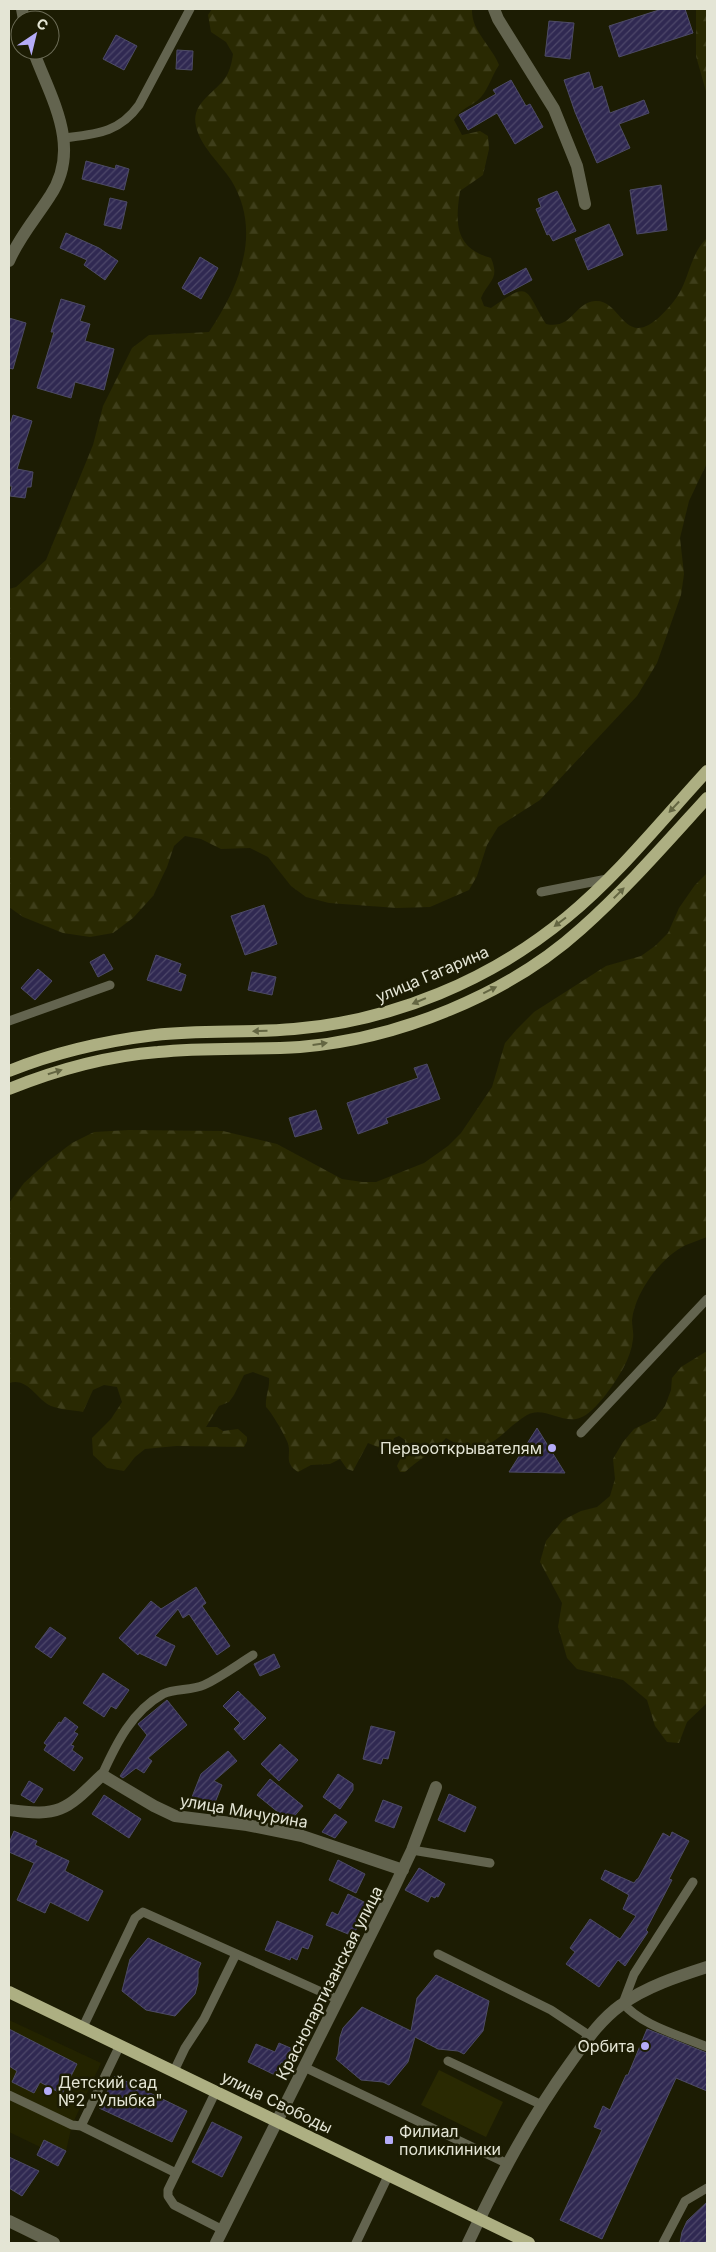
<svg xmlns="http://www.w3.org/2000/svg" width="716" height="2252" viewBox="0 0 716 2252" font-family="Inter,sans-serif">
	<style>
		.built { fill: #232300 }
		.forest { fill: url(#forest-firs) }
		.garden { fill: #292902 }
		.building { fill: url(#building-hatch); stroke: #4d4b65 }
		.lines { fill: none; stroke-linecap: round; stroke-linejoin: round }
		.lane { stroke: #63644f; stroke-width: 9 }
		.street { stroke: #63644f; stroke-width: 12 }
		.primary { stroke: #adaf82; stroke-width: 12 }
		.oneway { fill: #646642 }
		.poi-dot { fill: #b5acf8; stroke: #1c1c03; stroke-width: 2 }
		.labels { text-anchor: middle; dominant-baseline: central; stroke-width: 5; stroke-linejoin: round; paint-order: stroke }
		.street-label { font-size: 16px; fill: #e4e5d5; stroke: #1c1c03 }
		.poi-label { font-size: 16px; fill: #e4e5d5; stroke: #1c1c03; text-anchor: end }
	</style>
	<defs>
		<pattern id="forest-firs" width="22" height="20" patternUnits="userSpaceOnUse" patternTransform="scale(1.25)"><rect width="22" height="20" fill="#292902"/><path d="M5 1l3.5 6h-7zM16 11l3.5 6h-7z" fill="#3e3e1a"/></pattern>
		<pattern id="building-hatch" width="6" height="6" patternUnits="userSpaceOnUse" patternTransform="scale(1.25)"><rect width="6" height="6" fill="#302952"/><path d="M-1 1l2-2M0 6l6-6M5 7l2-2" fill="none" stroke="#4e486a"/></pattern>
	</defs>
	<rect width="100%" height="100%" fill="#1c1c03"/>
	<!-- built -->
	<path class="built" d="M9,2020L101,2063L72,2125L66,2151L58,2166L37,2155L40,2147L9,2132Z"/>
	<!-- forest -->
	<path class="forest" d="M212,9H472C471,31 491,45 499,65C492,75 489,88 481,97C472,107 463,106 454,120L462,135L480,131L488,136L489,149L483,175L460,191C455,224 455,248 491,258C500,280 489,280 481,298L484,306L491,308C531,280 524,288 546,324C572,330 574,303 595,301C624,298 624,363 674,301C689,283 689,255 707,238V463L689,501L680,538L684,574L681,595L657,663L637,696L540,800L498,827L487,845L477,876L469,890L430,907L397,908L329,903L306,897L291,886L268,857L250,848L221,849L201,839L185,836L174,846L167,867L153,896L133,918L113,933L90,937L63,933L23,917L9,907V589L16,587L46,560L93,445L103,406L132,348L149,335L209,332C239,287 263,232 231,180C220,163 200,146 196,126C190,101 220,91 228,73C231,67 232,60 233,54L226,42L211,32L208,15Z
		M696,9H707V95L696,56Z
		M707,873V1237C700,1240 693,1242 686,1245C661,1257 635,1292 632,1320C632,1327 634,1333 633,1339C631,1359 618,1378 607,1393C601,1401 591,1413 582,1417C564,1426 544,1405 527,1415C495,1435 488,1463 446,1438C433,1453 419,1459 405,1472H400L397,1466L405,1449V1440L399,1436L394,1438L392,1444L383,1449L368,1443L353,1471L347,1469L340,1459L330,1464L311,1465L298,1472C282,1461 293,1455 287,1441C283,1432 272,1413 266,1407C265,1396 270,1388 269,1378L253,1372L244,1375L234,1395L229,1402L219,1406L206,1427H217L223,1431L238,1429L247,1437V1441L244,1447L176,1446L145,1449L135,1457L124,1471L107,1468L93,1455L92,1438L111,1419L122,1402L117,1387L104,1385L93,1390L83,1412C73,1410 61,1410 51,1406C36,1399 28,1377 9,1383V1203L24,1183L47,1162L72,1143L94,1132L129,1130L223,1131L277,1144L342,1179L362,1182H376L424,1163L448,1146L461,1133L492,1087L505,1043L517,1029L534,1012L606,966L641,956L655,946L668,933L679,908L695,885Z
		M707,1351V1703L687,1722L679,1743L667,1742L655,1726L647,1700L623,1680L577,1669L567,1658L558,1627L562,1603L540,1562L546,1541L563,1520L581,1511L597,1507L610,1496L615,1479L613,1459L623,1442L634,1429L655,1419L665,1406L671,1390L672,1378L681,1367Z"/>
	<!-- garden -->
	<path class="garden" d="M439,2070L503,2102L486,2137L421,2105Z"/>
	<!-- building -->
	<path class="building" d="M662,9H685L693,33L619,57L609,26Z
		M549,21L574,23L570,59L545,56Z
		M116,35L137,46L124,70L103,59Z
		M177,50L193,51L192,70L176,69Z
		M589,72L594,89L602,86L610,113L644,100L649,113L619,124L630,148L597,163L575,112L564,80Z
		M511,80L526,106L530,104L543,127L515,144L497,113L468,130L459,115L496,94L493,90Z
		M86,161L115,169L116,165L129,169L124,190L82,179Z
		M661,185L667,230L637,234L630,190Z
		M557,191L576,231L553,241L549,234L547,235L536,209L541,207L538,199Z
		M110,198L127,202L121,229L104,225Z
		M609,224L623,255L588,270L575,239Z
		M66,233L99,248L118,261L105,280L84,265L87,260L60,248Z
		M200,257L218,268L201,299L182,288Z
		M526,268L532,280L504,295L498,283Z
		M61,299L85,306L80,321L90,324L85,341L114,349L104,390L75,382L71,398L37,388L54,332H51Z
		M9,318L26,323L13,369L9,368Z
		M13,415L32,421L17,469L33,472L31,487H27L25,498L10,496L12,486H9V428Z
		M264,905L277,944L245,955L231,916Z
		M104,954L113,969L98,977L90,962Z
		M156,955L181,964L178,972L186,975L181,991L147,980Z
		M38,969L52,981L35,1000L21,988Z
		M252,972L276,977L272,995L248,990Z
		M427,1064L440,1099L386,1118L388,1123L358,1134L347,1103L418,1078L414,1068Z
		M316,1110L322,1129L295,1137L289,1118Z
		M537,1428L565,1473L509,1472Z
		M196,1587L206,1603L202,1606L230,1646L217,1655L189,1614L183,1618L178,1609L155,1636L175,1646L166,1666L139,1653L138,1655L119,1638L151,1601L161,1609Z
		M50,1627L66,1638L51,1658L35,1647Z
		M274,1654L280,1667L260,1676L254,1664Z
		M103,1673L129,1690L116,1709L111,1706L104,1717L83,1703Z
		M238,1691L266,1718L244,1740L234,1729L240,1723L223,1706Z
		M167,1700L187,1725L148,1758L152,1761L144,1773L136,1768L123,1778L120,1776L147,1735L138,1724Z
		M65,1717L78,1727L74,1732L78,1734L71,1745L74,1746L72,1750L83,1758L74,1771L44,1750L47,1745L44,1743L59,1722L61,1723Z
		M371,1726L395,1732L388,1759L383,1758L381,1764L363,1759Z
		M280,1744L298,1760L279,1781L261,1764Z
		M228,1751L237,1761L214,1781L222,1785L214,1805L195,1797L190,1802L201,1774Z
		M338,1774L353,1784V1790L340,1809L323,1797Z
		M270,1779L303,1806L291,1820L285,1815L284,1817L257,1795Z
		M29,1781L43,1789L34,1803L21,1795Z
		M449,1794L476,1807L465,1832L438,1820Z
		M104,1795L141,1819L129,1838L92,1814Z
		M383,1800L402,1807L394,1828L375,1821Z
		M335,1814L347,1822L335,1838L322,1832Z
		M14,1831L37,1841L35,1845L69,1861L65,1871L103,1891L88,1921L50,1902L45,1913L17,1900L34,1863L9,1852V1843Z
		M672,1832L689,1841L669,1879L672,1880L646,1930L648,1932L625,1966L618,1960L599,1987L566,1964L575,1952L570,1948L590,1919L620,1939L636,1916L623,1909L629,1895L601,1879L605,1870L634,1883L637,1879H638L663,1833L670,1837Z
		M338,1860L365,1874L356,1893L329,1880Z
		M419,1868L445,1884L438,1897L436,1896L435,1898L431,1896L428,1902L405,1890Z
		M348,1894L368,1904L353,1936L326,1925L332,1912L338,1915Z
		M277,1921L313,1936L308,1949L302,1947L297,1960L291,1957L290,1960L265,1950Z
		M148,1938L201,1963L198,1970V1983L195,1994L175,2016L146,2010L122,1991L130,1959Z
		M436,1975L489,2001L483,2031L464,2054L458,2051L438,2049L415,2037L408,2062L389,2085L383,2082L361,2080L336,2059L338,2054L340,2037L343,2028L362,2007L411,2031L417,1998Z
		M9,2029L77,2064L62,2094L40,2082L34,2093L12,2082L17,2071L9,2066Z
		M647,2029L707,2053V2091L676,2078L602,2239L560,2220L602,2130L594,2127L603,2106L610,2110L626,2075H628Z
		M279,2043L295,2050L288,2065L281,2062L275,2075L248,2062L256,2044L275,2052Z
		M115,2076L187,2111L172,2142L99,2108Z
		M212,2122L242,2137L222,2177L192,2162Z
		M44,2140L66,2151L58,2166L37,2155Z
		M9,2157L39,2171L22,2196L9,2188Z
		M707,2202V2243H680L682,2232L687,2221Z"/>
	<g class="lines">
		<!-- lane -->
		<path class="lane" d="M64,138C96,134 119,133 139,105L190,9
			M541,892L607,879
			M9,1021L110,985
			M581,1433L707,1299
			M102,1775C116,1744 132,1711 163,1694C175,1688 191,1691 204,1685C221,1677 237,1665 253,1655
			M412,1850L490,1863
			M693,1882L634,1974L623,2003C640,2025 682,2036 707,2047
			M438,1954L551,2010L590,2036
			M83,2027L135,1918L143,1912L337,1999
			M448,2061L542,2105
			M304,2067L508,2164
			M174,2071L185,2048L204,2019L236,1954
			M216,2091L168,2190V2196L174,2205L223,2230
			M9,2095L72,2125L81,2126L176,2173
			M81,2126L120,2045
			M356,2243L389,2174
			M663,2243L685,2201L707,2188"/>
		<!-- street -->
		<path class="street" d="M22,9L24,20
			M494,9L498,19L554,109L577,166L585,204
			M9,261C19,237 36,218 50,196C83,147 50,97 33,50
			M9,1810C61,1817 66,1810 102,1775L154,1806L175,1816L247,1825L302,1836L403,1870
			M9,2221L54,2243
			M216,2243L393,1890L412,1850L436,1787
			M468,2243C498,2180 530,2118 571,2062C586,2041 600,2020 621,2005C645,1987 679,1976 707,1967"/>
		<!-- primary -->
		<path class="primary" d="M9,1071C56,1052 105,1041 155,1035C201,1030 248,1033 294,1029C393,1021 491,980 567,917C618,875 662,820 707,771
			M9,1089C56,1070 107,1056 158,1052C205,1047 253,1050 300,1047C398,1039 508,995 581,929C626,889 666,843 707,798
			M9,1992L529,2243"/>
	</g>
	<!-- one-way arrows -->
	<defs><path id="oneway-solid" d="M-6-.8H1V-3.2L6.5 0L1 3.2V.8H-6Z" transform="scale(1.25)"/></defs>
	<g class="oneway">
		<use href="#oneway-solid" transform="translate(674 807) rotate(133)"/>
		<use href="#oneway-solid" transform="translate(619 893) rotate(-45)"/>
		<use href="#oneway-solid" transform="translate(560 922) rotate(143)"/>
		<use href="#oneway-solid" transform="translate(490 990) rotate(-26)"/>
		<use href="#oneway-solid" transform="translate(419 1001) rotate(157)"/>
		<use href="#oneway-solid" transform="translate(260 1031) rotate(178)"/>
		<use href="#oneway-solid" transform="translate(320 1044) rotate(-8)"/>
		<use href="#oneway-solid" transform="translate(55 1072) rotate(-17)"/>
	</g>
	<!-- markers -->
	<g class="poi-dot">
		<circle cx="552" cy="1448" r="5"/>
		<circle cx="645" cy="2046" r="5"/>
		<circle cx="48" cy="2091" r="5"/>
		<rect x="384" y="2135" width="10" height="10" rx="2.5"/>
	</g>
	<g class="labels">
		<!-- street labels -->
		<g class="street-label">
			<text transform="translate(432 974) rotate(-23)">улица Гагарина</text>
			<text transform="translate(244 1811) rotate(10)">улица Мичурина</text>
			<text transform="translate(329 1983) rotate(-63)">Краснопартизанская улица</text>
			<text transform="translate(277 2102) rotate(26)">улица Свободы</text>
		</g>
		<!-- poi labels -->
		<g class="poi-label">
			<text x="542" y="1448">Первооткрывателям</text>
			<text x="635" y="2046">Орбита</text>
			<text x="58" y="2082" text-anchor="start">Детский сад<tspan x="58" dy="18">№2 "Улыбка"</tspan></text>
			<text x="399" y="2131" text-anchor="start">Филиал<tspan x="399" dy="18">поликлиники</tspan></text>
		</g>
	</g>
	<!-- border -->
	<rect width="716" height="2252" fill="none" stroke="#e4e5d5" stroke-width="20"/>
	<!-- north arrow -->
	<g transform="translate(35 35) rotate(35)"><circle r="24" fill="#1c1c03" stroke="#6c6c57"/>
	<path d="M0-4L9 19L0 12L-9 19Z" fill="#b5acf8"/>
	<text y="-8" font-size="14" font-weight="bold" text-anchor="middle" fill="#e4e5d5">С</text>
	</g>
</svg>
